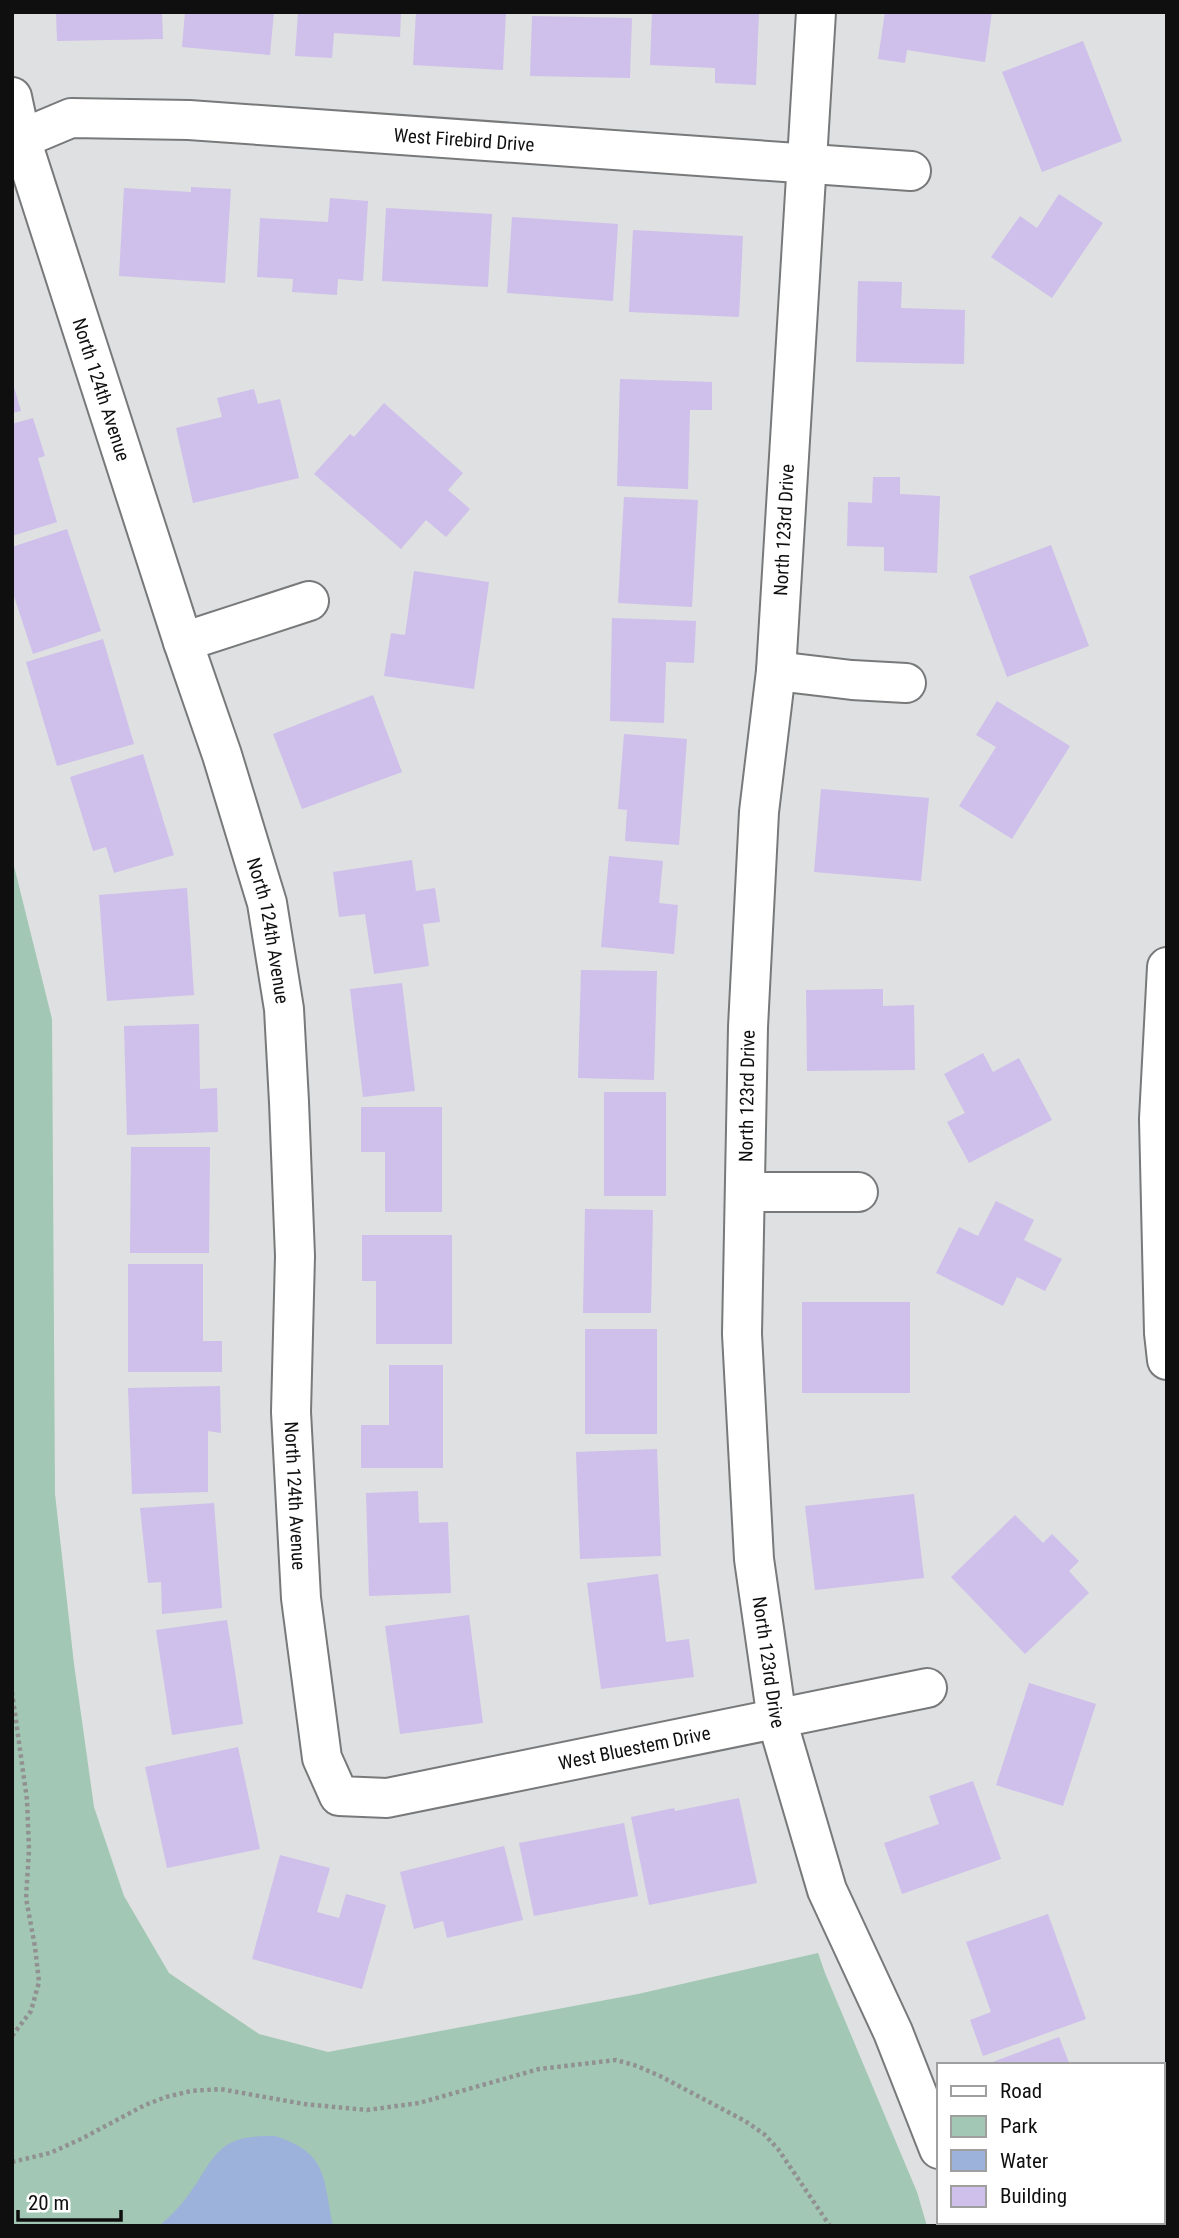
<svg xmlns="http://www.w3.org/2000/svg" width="1179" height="2238" viewBox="0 0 1179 2238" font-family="'Roboto Condensed',sans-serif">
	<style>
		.green { fill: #a2c7b4 }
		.water { fill: #9db2db }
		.building { fill: #cebfeb }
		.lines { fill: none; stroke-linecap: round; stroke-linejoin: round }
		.minor-casing { stroke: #78797a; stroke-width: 42 }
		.path { stroke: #919192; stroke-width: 4.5; stroke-dasharray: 3.5 3.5; stroke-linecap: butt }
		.minor { stroke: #fff; stroke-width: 38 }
		.labels { text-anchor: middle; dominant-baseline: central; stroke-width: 5; stroke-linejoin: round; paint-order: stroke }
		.street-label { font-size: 19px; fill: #0f0f10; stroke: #fff }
	</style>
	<rect width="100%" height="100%" fill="#dfe0e1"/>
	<!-- green -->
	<path class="green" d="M12,858L52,1019L55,1494L74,1664L94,1807L124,1896L169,1973L259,2034L328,2052L638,1994L818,1953L825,1973L917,2192L927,2226H12Z"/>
	<!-- water -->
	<path class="water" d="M275,2136C328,2153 323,2177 333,2226H159C174,2214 186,2199 196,2184C208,2166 218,2144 241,2139C252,2136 264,2136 275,2136Z"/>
	<!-- building -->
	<path class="building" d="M56,12H162L163,39L57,41Z
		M185,12H274L270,55L182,47Z
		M298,12H401L400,37L334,33L332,58L295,56Z
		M416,12H506L503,70L413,65Z
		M652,12H759L756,85L715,83V68L650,65Z
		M885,12H992L985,62L907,50L905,63L878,59Z
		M532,16L632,18L630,78L530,76Z
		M1083,41L1122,141L1042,172L1002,72Z
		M191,187L231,189L225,283L119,276L124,188L191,192Z
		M1059,194L1103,223L1052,298L991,257L1020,216L1037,228Z
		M330,198L368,201L363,281L338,279L337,295L292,292L293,279L257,277L260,218L328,222Z
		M386,208L492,214L488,287L382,281Z
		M512,217L618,224L613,301L507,293Z
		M633,230L743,236L739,317L629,312Z
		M858,281L902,282L901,308L965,310L964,364L856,362Z
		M620,379L712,382V410H690L688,489L617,486Z
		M12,380L21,411L12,413Z
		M254,389L258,404L280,399L299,478L193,503L176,428L222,417L217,398Z
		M384,403L463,473L448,490L470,509L446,537L426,520L401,549L314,474L350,434L354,437Z
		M33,418L45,456L38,458L57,522L12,536V424Z
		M873,477H900V494L940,496L937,573L884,571V547L847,546L848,502L872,503Z
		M624,497L698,500L692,607L618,603Z
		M67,529L101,631L33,654L12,590V547Z
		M1051,545L1089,646L1007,677L969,576Z
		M414,571L489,582L474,689L384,676L391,633L405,635Z
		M612,618L696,621L694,663L666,662L664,723L610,721Z
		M103,639L134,744L57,766L26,662Z
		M373,695L402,772L302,809L273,734Z
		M997,701L1070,746L1012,839L959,806L996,747L976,735Z
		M624,734L687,739L679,845L625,841L627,810L618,809Z
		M143,754L174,855L114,873L106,847L93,851L70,777Z
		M821,789L929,798L921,881L814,872Z
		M609,856L663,861L659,903L678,905L674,954L601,947Z
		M412,860L416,891L435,888L440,922L423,924L429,966L374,974L365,914L339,917L333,872Z
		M187,888L194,995L107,1001L99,895Z
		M581,970L657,971L654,1080L578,1078Z
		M402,983L415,1091L363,1097L350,989Z
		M883,989V1006L914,1005L915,1070L807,1071L806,990Z
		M199,1024L200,1089L217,1088L218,1132L127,1135L124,1026Z
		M983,1053L993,1072L1019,1058L1052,1120L969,1163L947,1122L965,1113L944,1074Z
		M604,1092H666V1196H604Z
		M361,1107H442V1212H385V1152H361Z
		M131,1147H210L209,1253H130Z
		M996,1201L1034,1220L1024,1240L1062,1259L1045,1291L1017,1277L1003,1306L936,1273L959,1227L978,1236Z
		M585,1209L653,1210L651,1313H583Z
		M362,1235H452V1344H376V1281H362Z
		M128,1264H203V1341H222V1372H128Z
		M802,1302H910V1393H802Z
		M585,1329H657V1434H585Z
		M389,1365H443V1468H361V1425H389Z
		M220,1386L221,1433L208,1431V1492L132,1494L128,1388Z
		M657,1449L661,1556L580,1559L576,1452Z
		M418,1491L419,1523L448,1522L451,1593L369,1596L366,1493Z
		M914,1494L924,1578L815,1590L805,1506Z
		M214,1503L222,1608L162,1614L161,1582L148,1583L140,1508Z
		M1015,1515L1043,1543L1052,1534L1079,1561L1069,1571L1089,1593L1025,1654L951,1577Z
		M658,1574L666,1642L689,1639L694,1677L601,1689L587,1583Z
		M469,1615L483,1723L400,1734L385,1626Z
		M227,1620L243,1724L172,1735L156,1630Z
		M1029,1683L1096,1704L1063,1806L996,1785Z
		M238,1747L260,1849L167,1868L145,1767Z
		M973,1781L1001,1859L902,1894L884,1843L939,1824L929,1796Z
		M739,1798L757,1883L649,1905L631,1817L674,1808L675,1811Z
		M624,1823L638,1896L534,1916L519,1843Z
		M504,1846L523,1920L447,1938L443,1921L414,1929L400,1872Z
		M280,1855L330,1868L317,1912L339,1918L346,1894L386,1905L362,1989L252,1959Z
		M1048,1914L1086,2019L983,2056L970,2020L991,2012L966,1942Z
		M1059,2037L1070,2065H991L990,2063Z
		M1164,2197L1167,2215L1163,2216V2198Z
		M1094,2222H1147V2226H1095Z"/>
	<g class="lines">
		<!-- minor casing -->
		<g class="minor-casing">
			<g id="minor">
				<path id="s1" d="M816,12L776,671L759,812L748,1027L742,1334L754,1559L777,1720L827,1890L893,2032L939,2149"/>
				<path id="s2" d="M12,97L21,139L183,642L222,755L267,903L284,1009L289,1102L295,1256L291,1412L301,1598L322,1758L339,1796L387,1798L927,1688"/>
				<path id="s3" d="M21,139L71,118L189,120L911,171"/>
				<path d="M183,642L309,601"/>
				<path d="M776,671L852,680L906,683"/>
				<path d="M1167,967L1159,1119L1164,1333L1167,1360"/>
				<path d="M745,1192H858"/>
				<path d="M966,2222L967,2226"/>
			</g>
		</g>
		<!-- path -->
		<path class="path" d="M12,1692L27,1800L29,1850L26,1898L35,1947L39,1982L31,2011L12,2036
			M12,2162L50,2153L81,2139L145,2105L166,2097L191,2091L220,2089L304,2104L367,2110L419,2103L539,2069L616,2060L637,2066L660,2076L745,2121L764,2134L778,2149L830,2226"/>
		<!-- minor -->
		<use href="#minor" class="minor"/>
	</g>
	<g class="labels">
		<!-- street labels -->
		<g class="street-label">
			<text stroke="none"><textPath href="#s3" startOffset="448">West Firebird Drive</textPath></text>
			<text stroke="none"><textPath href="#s2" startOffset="306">North 124th Avenue</textPath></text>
			<text transform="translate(784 530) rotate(-87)">North 123rd Drive</text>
			<text stroke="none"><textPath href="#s2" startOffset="873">North 124th Avenue</textPath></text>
			<text transform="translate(747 1096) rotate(-89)">North 123rd Drive</text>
			<text stroke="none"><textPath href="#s2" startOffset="1440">North 124th Avenue</textPath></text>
			<text stroke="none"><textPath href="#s1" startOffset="1654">North 123rd Drive</textPath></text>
			<text stroke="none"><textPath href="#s2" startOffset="2046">West Bluestem Drive</textPath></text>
		</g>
	</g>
	<!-- border -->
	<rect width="1179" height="2238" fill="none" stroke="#0f0f10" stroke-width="28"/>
	<!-- legend -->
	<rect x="937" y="2063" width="228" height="161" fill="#ffffff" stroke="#9f9f9f" stroke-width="2"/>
	<rect x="951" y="2086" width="35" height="10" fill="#ffffff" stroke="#9f9f9f" stroke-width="2"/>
	<text x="1000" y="2098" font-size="21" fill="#0f0f10">Road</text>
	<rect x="951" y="2116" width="35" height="21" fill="#a2c7b4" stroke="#9f9f9f" stroke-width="2"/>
	<text x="1000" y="2133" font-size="21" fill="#0f0f10">Park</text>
	<rect x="951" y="2150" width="35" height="21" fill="#9db2db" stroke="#9f9f9f" stroke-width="2"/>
	<text x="1000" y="2168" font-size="21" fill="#0f0f10">Water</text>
	<rect x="951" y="2186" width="35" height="21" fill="#cebfeb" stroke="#9f9f9f" stroke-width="2"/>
	<text x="1000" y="2203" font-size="21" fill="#0f0f10">Building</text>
	<!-- scale -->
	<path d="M18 2210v10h103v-10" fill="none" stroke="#0f0f10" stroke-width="3.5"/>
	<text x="28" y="2210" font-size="21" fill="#0f0f10" stroke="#ffffff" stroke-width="5" paint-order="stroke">20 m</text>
</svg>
